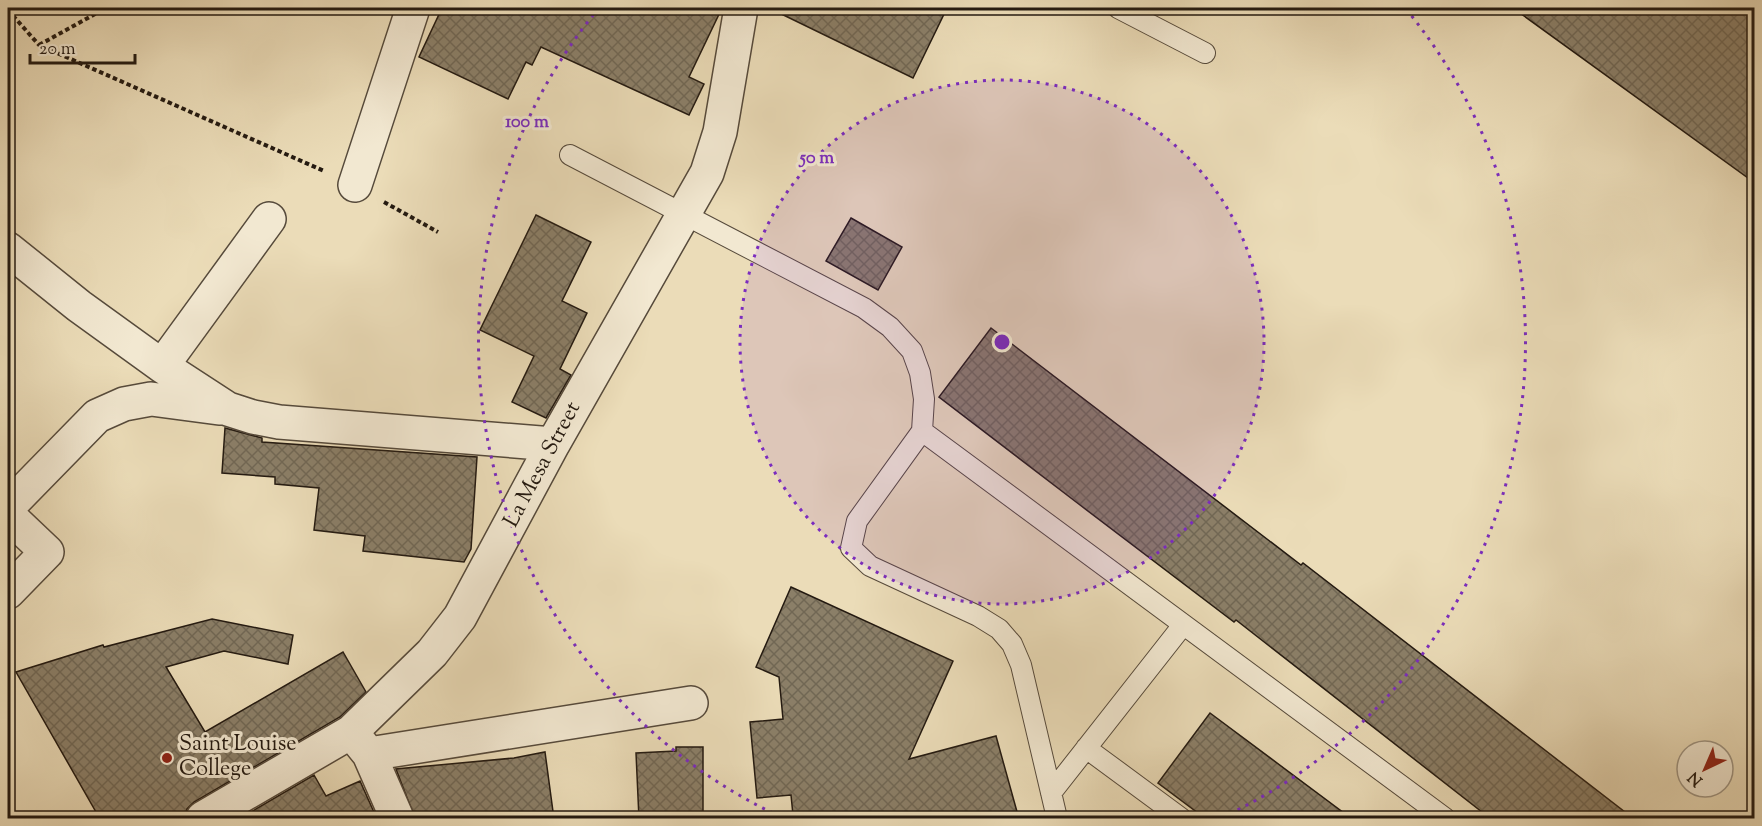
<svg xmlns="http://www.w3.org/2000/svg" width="1762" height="826" viewBox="0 0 1762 826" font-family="'Sorts Mill Goudy',serif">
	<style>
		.building { fill: url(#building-cross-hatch); stroke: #241a11; stroke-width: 1.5 }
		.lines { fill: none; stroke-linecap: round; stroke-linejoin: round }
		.service-casing { stroke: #564a3b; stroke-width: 22 }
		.minor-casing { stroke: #564a3b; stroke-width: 36 }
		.path { stroke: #241a11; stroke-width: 4; stroke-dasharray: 4.5 3; stroke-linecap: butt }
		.service { stroke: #f2e8d1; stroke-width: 20 }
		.minor { stroke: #f2e8d1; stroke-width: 33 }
		.ring { fill: none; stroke: #7b2cbf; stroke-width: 3; stroke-dasharray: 3 6 }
		.poi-dot { fill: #8f2418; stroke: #f2e8d1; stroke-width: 2 }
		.labels { text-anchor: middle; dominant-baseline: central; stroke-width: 6; stroke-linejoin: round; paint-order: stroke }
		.street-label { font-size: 22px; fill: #241a11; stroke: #f2e8d1 }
		.poi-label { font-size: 22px; fill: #241a11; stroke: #f2e8d1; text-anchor: start }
		.centre { fill: #7b2cbf; stroke: #f2e8d1; stroke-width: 3 }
		.ring-label { font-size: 18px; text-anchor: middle; font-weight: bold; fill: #7b2cbf; stroke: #f2e8d1; stroke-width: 6; stroke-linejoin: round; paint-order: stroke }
	</style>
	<defs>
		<pattern id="building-cross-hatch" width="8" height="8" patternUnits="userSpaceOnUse" patternTransform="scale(1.5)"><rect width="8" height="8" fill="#8b7f68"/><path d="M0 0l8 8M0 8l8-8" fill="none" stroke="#716754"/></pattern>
	</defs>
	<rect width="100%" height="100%" fill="#ebdcb8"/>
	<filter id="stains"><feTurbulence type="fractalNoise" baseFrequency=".00333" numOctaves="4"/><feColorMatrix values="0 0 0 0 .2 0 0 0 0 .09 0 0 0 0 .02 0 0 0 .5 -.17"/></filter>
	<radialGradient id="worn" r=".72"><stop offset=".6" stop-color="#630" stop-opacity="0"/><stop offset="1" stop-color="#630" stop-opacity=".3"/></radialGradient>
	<!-- building -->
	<path class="building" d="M442,8H722L689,77L704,84L689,115L541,47L532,65L526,62L508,99L419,57Z
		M769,8H947L913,78Z
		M1513,8H1755V183Z
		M536,215L591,242L562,301L587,313L560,369L571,375L546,418L512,402L534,356L480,330Z
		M851,218L902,247L878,290L826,261Z
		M991,328L1301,565L1303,563L1634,819H1491L1236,620L1234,622L1080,505L939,397Z
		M225,428L262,438V442L477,457L471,549L464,562L363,551L365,536L314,530L319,488L275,484V477L222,473Z
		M791,587L953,661L909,759L996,736L1019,819L793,815L791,795L757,798L750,722L783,719L779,677L756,667Z
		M212,619L293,635L288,664L224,651L166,667L205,732L343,652L366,692L340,717L194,802L187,809L184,819H100L16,672L103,645L104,647Z
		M1210,713L1352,819H1206L1158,783Z
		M676,747H703V813H666V819H639L636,753L676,751Z
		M545,752L554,819H415L396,769L514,758Z
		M314,775L326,796L360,781L377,819H239Z"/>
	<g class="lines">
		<!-- service casing -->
		<g class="service-casing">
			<path id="service" d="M1118,8L1205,53
				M570,155L864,308L890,327L912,351L920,373L924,399L922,431L857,521L851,548L870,566L978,616L999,629L1012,644L1021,665L1057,818
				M922,431L1445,818
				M1086,748L1181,818
				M1051,793L1183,625"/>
		</g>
		<!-- minor casing -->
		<g class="minor-casing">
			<path id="minor" d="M355,185L413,8
				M8,249L79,306L162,366L228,409L253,417L279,422L553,444
				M162,366L269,219
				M8,507L97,416L124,404L151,399L219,408
				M8,515L47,552L8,592
				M356,738L369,754L397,818
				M369,754L691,703
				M203,818L351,732L432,653L460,617L553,444L707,173L720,132L741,8"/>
		</g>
		<!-- path -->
		<path class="path" d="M8,10L39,45L324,171
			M39,45L106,8
			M384,202L438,232"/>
		<!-- service -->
		<use href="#service" class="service"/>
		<!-- minor -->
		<use href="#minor" class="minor"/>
	</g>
	<!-- distance rings -->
	<circle cx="1002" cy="342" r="262" fill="#7b2cbf" fill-opacity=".12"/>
	<g class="ring">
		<circle cx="1002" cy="342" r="262"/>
		<path d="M781 817A524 524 0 0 1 598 9M1406 9A524 524 0 0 1 1223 817"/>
	</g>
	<!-- markers -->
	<circle class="poi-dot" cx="167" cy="758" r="6"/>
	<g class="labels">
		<!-- street labels -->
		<g class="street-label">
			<text transform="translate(543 465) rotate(-62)">La Mesa Street</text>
		</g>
		<!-- poi labels -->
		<g class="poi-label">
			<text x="179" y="745">Saint Louise<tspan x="179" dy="25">College</tspan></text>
		</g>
	</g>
	<circle cx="1002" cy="342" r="9" class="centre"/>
	<g class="ring-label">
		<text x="527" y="127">100 m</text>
		<text x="817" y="163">50 m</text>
	</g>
	<!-- margin -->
	<rect width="1762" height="826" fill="none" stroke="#ebdcb8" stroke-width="30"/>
	<rect x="9" y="9" width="1744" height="808" fill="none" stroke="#241a11" stroke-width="3"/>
	<rect x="15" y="15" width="1732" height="796" fill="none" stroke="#241a11" stroke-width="1.5"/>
	<!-- north arrow -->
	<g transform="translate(1705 769) rotate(224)"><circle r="28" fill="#f2e8d1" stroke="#a09684" stroke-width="1.5"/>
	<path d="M0-4.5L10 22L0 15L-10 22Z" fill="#8f2418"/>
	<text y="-9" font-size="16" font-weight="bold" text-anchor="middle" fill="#241a11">N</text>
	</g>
	<!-- scale -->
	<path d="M30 54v9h105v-9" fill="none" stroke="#241a11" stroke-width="3"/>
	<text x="39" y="54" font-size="18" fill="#241a11" stroke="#f2e8d1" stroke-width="4.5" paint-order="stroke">20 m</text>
	<rect width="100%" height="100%" filter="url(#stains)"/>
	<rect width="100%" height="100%" fill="url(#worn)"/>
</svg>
